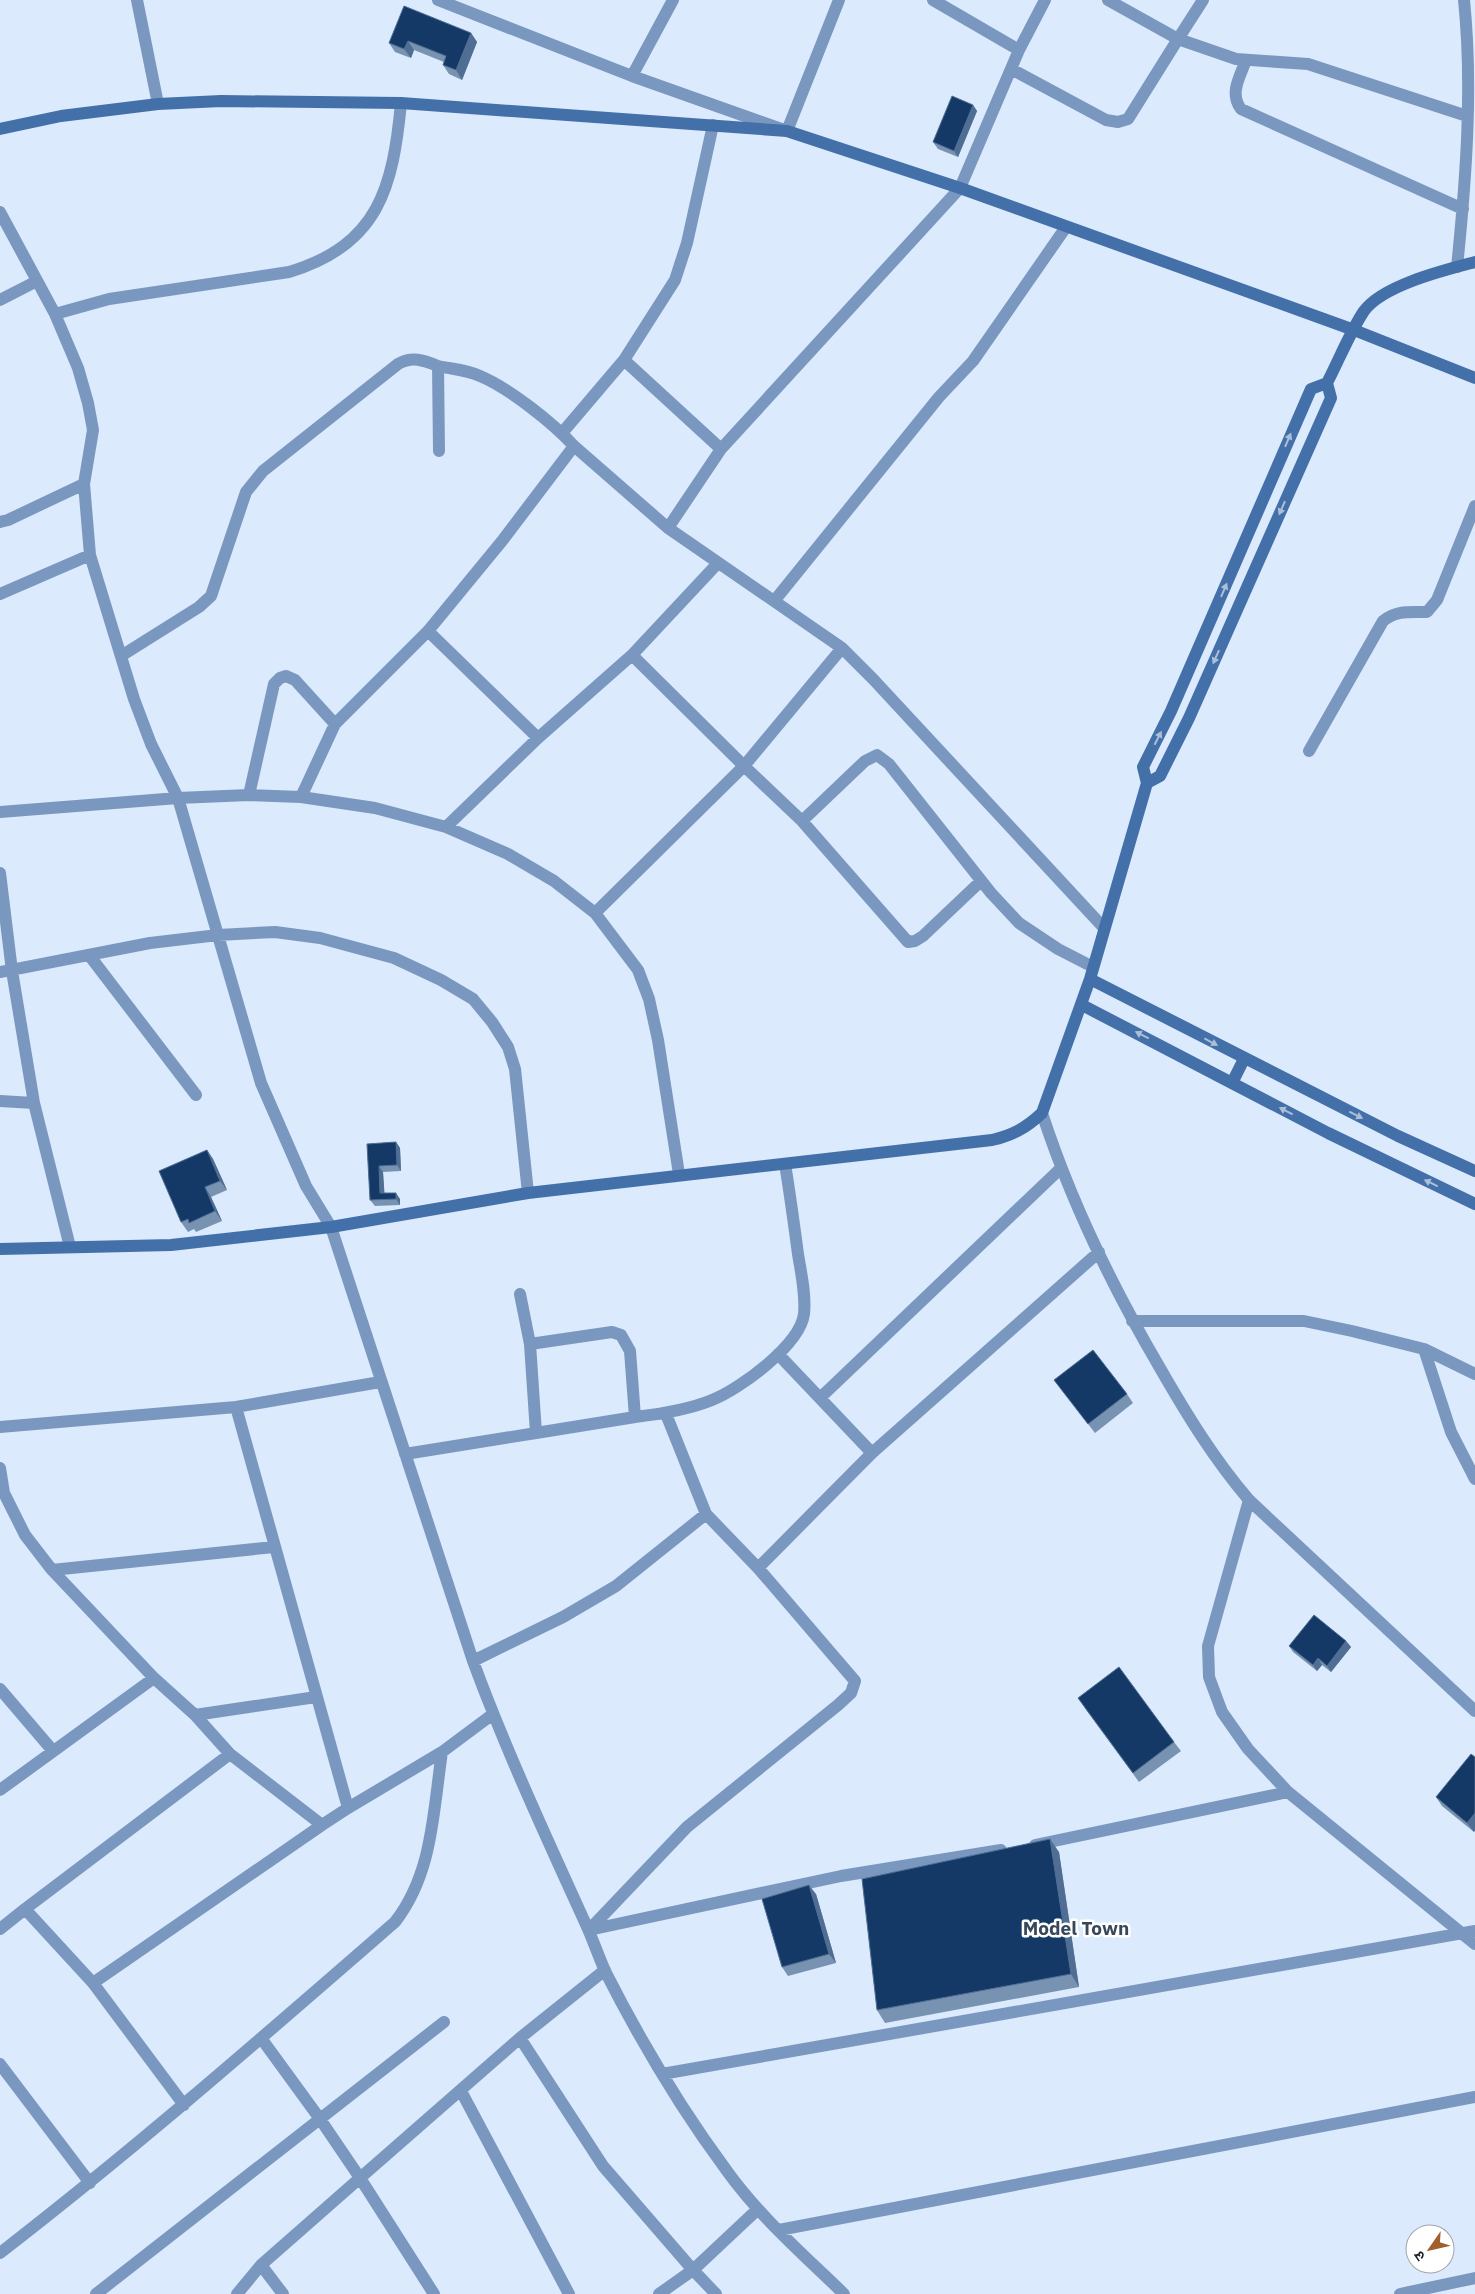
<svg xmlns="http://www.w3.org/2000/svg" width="1475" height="2294" viewBox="0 0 1475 2294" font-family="'IBM Plex Sans','Noto Sans Devanagari',sans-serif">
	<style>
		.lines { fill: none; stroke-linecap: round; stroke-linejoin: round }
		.minor { stroke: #7a98bf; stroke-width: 12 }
		.secondary { stroke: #4470a9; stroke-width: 12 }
		.wall { fill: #7892b2 }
		.shaded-wall { fill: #506e93 }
		.building { fill: #143966; stroke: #506e93 }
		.oneway { fill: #abbfd8 }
		.labels { text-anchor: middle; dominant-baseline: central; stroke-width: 5; stroke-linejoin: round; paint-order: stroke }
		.district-label { font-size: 19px; font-weight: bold; fill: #39475b; stroke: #fff }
	</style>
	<rect width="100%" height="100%" fill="#dbeafd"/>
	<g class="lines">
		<!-- minor -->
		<path class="minor" d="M137,0L158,104
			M438,0L632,76L787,131L839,0
			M933,0L1019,50
			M1108,0L1178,39L1203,0
			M1246,60C1240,77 1229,93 1241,109L1463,209
			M1011,69L1106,120L1118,122L1128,119L1178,39L1236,59L1308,64L1467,116
			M632,76L673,0
			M0,212L55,314L109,299L289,272C379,245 393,187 401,103
			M1457,267C1466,179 1473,88 1464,0
			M0,300L37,281
			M55,314L78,368L88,403L93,430L84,484L90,555L134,699L151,744L178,798L249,795L274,684L280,678L286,676L295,680L335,724
			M624,360L721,449
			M562,433L624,360L675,280L687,243L713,125
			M439,451L438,366C452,369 467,370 480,376C509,388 553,423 574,446L668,528L842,648L744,766L802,821L865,761L877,755L889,764L991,893L1019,923L1058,949L1093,967
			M0,522L8,520L84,484
			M668,528L721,449L960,188L1019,50L1045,0
			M0,594L90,555
			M775,600L939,397L973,361L1066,227
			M428,631L502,541L574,446
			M842,648L873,679L1104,928
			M632,655L718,563
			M121,656L199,607L211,596L246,492L263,471L398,364C412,356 423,360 438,366
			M1309,751L1383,621C1396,610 1410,612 1427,612L1437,600L1475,506
			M249,795L301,797L335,724L428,631L538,738
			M301,797L375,808L446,827L508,854L554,881L595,913L638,970L649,999L658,1040L679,1174
			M0,812L178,798L261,1083L306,1186L331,1227L473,1661C507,1753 548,1841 588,1929C594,1943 599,1957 605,1971C640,2040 681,2109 727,2171C760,2217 804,2255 844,2294
			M802,821L908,942L915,941L923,936L981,881
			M446,827L538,738L632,655L744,766L595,913
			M0,873L12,971L34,1103
			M89,955L196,1095
			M0,972L150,943L218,935L275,932L320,938L394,958L441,980L473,999L492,1022L508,1047L515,1069L528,1193
			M0,1101L34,1103L70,1247
			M1042,1113C1071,1202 1113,1288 1160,1368C1187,1415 1214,1459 1249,1500L1475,1711
			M520,1294L530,1344
			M1132,1321H1304L1352,1331L1424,1349L1475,1374
			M1424,1349L1451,1432L1475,1479
			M778,1354L872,1453
			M820,1398L1060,1169
			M236,1407L380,1382
			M0,1427L236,1407L348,1808L442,1752L493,1714
			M536,1433L635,1417
			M405,1454L536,1433L530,1344L612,1332L621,1335L630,1351L635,1417C661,1414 688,1410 712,1400C740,1389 800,1345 804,1314C806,1294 801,1273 798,1254C794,1224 790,1194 785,1164
			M0,1468L4,1493L25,1535L52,1570L154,1678L195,1715L316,1697
			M1249,1500L1208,1646L1209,1677L1222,1712L1248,1749L1288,1792L1475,1944
			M758,1568L872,1453L1099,1252
			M52,1570L274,1547
			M473,1661L563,1617L616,1586L706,1514
			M0,1689L53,1751
			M195,1715L230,1754
			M0,1790L154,1678
			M1035,1845L1288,1792
			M0,1929L25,1909
			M589,1930L841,1876L1001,1850
			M589,1930L687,1827L838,1705L851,1693L855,1681L758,1568L706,1514L666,1414
			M93,1983L25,1909L230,1754L322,1825L348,1808
			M520,2038L605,1970
			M0,2064L90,2183
			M662,2074L1475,1931
			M461,2091L569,2294
			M184,2105L93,1983L322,1825
			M779,2230L1475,2097
			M0,2253C136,2148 265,2035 395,1922C433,1873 433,1812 442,1752
			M261,2265L283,2294
			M96,2294L444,2022
			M237,2294L261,2265L360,2178L320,2119L261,2038
			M434,2294L360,2178L520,2038L603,2166L693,2270L659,2294
			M716,2294L693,2270L758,2209
			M1400,2294L1475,2278"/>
		<!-- secondary -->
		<path class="secondary" d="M0,129L61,116L158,104L221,101L401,103L787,131L960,188L1354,330L1475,378
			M1147,783L1160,776L1189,718L1331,398L1327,383
			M1090,979L1398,1136L1475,1171
			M1082,1005L1328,1133L1475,1204
			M1232,1083L1244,1059
			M0,1249L171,1245L331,1227L528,1193L992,1140C1013,1135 1026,1128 1042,1113L1090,979L1147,783L1143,767L1171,711L1311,389L1327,383C1338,362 1351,330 1364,311C1383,285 1445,270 1475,262"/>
	</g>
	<!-- wall -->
	<path class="wall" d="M471,33L477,42L462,80L449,74L443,65L444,62L414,50L411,58L395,52L389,43Z
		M973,105L977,111L958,157L938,149L933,142Z
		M396,1142L400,1148L401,1171L383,1172L384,1193L400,1199V1205L375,1206L370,1200L367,1144Z
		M207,1150L213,1159L227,1190L211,1197L222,1221L196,1232L194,1229L188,1232L181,1222Z
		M1054,1380L1127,1394L1133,1403L1095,1433Z
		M1346,1641L1351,1647L1331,1672L1322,1665L1317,1671L1293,1652L1289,1646Z
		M1084,1707L1174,1742L1181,1751L1139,1782Z
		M1475,1757V1830L1474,1832L1442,1806L1436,1797Z
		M1059,1852L1079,1987L885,2023L877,2010Z
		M816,1894L836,1963L788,1976L782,1967Z"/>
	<!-- shaded-wall -->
	<path class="shaded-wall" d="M471,33L477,42L462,80L456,70Z
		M408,41L414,50L411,58L404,49Z
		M973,105L977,111L958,157L954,151Z
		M396,1142L400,1148L401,1171L397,1165Z
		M207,1150L213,1159L227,1190L220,1181Z
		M379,1166L383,1172L385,1200L380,1193Z
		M205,1187L211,1197L222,1221L215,1211Z
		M396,1193L400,1199V1205L396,1199Z
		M1346,1641L1351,1647L1331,1672L1327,1666Z
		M1318,1658L1322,1665L1317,1671L1313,1665Z
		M1475,1813V1830L1474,1832L1467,1823Z
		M1050,1839L1059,1852L1079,1987L1071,1974Z
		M809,1885L816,1894L836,1963L829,1954Z"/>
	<!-- building -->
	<path class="building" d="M404,6L471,33L456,70L443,65L446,56L408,41L404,49L389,43Z
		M952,96L973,105L954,151L933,142Z
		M396,1142L397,1165L379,1166L380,1193H396V1199L370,1200L367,1144Z
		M207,1150L220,1181L205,1187L215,1211L189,1223L188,1219L181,1222L159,1171Z
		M1093,1350L1127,1394L1088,1424L1054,1380Z
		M1314,1615L1346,1641L1327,1666L1318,1658L1313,1665L1289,1646Z
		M1119,1667L1174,1742L1133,1773L1078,1698Z
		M1471,1754L1475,1757V1813L1467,1823L1436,1797Z
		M1050,1839L1071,1974L877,2010L862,1879Z
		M809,1885L829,1954L782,1967L762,1899Z"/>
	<!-- one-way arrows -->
	<defs><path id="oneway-solid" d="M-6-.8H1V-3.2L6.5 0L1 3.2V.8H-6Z" transform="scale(1.25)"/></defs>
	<g class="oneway">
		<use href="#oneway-solid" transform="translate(1288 440) rotate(-67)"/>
		<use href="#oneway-solid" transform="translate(1282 508) rotate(114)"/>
		<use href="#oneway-solid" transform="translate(1224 590) rotate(-67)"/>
		<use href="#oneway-solid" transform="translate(1216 657) rotate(114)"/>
		<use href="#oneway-solid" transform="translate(1158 738) rotate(-63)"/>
		<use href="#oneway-solid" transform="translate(1142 1035) rotate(-153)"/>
		<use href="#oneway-solid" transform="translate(1211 1042) rotate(28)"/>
		<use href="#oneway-solid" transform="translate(1286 1111) rotate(-153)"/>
		<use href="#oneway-solid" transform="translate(1356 1115) rotate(27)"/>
		<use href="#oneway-solid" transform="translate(1431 1183) rotate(-154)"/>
	</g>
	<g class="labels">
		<!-- district labels -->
		<g class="district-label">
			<text x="1076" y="1928">Model Town</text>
		</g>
	</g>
	<!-- north arrow -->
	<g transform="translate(1430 2249) rotate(236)"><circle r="24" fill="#ffffff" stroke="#a3a5a9"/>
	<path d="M0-4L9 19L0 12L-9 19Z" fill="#a25f2e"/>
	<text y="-8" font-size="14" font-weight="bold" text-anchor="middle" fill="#181f27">उ</text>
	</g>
</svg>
